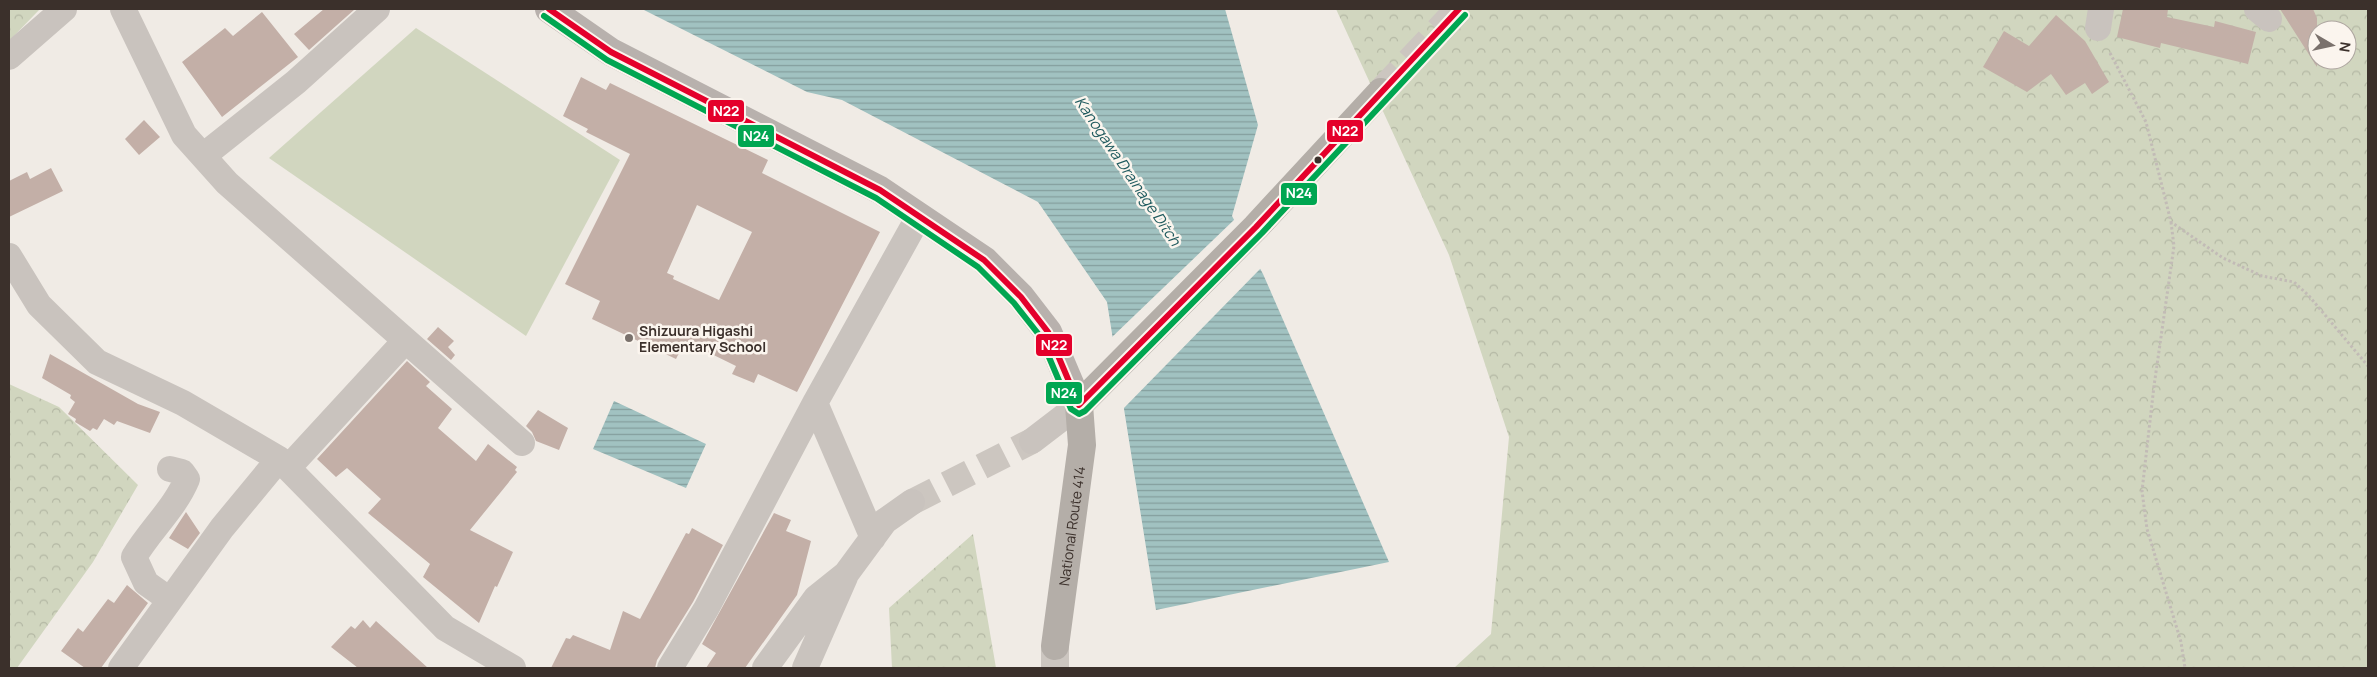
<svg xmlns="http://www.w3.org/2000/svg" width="2377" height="677" viewBox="0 0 2377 677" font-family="Manrope,sans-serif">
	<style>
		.grass { fill: #d1d6bf }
		.forest { fill: url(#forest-crowns); fill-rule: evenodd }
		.water { fill: url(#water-rules) }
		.pier { fill: #f0ebe5 }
		.building { fill: #c3afa7; fill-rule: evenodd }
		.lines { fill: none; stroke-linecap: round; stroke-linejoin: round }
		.minor-tunnel { stroke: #ccc6c0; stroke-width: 26; stroke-dasharray: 26 13; stroke-linecap: butt }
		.trunk-tunnel { stroke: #ccc6c0; stroke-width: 28; stroke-dasharray: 28 14; stroke-linecap: butt }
		.path { stroke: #c2bbb6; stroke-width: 3; stroke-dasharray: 2.5 2.5; stroke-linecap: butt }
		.minor { stroke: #c9c3be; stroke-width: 26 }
		.primary { stroke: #b8b1ad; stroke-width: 28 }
		.trunk { stroke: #b4aea8; stroke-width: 28 }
		.bus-1-casing { stroke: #fbf5ee; stroke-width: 10 }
		.bus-2-casing { stroke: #fbf5ee; stroke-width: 10 }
		.bus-1 { stroke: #e4002b; stroke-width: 6 }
		.bus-2 { stroke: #00a651; stroke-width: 6 }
		.bus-dot { fill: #3b302b; stroke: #fbf5ee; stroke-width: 2 }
		.poi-dot { fill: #7a716c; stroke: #fbf5ee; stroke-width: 2 }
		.labels { text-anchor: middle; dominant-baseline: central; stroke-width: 5; stroke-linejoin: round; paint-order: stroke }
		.poi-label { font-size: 14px; font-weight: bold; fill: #3b302b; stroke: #fbf5ee; text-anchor: start }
		.street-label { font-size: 14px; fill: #3b302b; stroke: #fbf5ee }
		.water-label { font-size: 15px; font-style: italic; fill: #1f5a5e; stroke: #fbf5ee }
		.line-badge { stroke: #fbf5ee; stroke-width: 2 }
		.badge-label { font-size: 14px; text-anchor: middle; font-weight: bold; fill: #fff }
	</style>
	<defs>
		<pattern id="forest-crowns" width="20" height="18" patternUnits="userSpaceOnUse" patternTransform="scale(1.25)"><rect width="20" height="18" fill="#d1d6bf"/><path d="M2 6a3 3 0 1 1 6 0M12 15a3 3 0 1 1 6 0" fill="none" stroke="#b4b8a4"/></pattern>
		<pattern id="water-rules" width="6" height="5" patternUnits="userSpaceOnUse" patternTransform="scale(1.25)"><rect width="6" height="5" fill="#a1c2c1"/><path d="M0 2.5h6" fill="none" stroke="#849e9d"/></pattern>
	</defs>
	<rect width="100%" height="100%" fill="#f0ebe5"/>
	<!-- grass -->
	<path class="grass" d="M416,28L620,160L526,336L269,158Z"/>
	<!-- forest -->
	<path class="forest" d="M9,9H40L9,41Z
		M1336,9H2368V668H1454L1491,634L1509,437L1449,255ZM2317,30H2347V60H2317Z
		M9,384L59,407L138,485L93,562L17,668H9Z
		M973,534L996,668H892L889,608Z"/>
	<!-- water -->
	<path class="water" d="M642,9H1225L1258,125L1232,216L1263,274L1389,562L1156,610L1107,302L1038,202L842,100L807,92Z
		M614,401L706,444L686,488L593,449Z"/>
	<!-- pier -->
	<path class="pier" d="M1236,218L1262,267L1122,410L1111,338Z"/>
	<!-- building -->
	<path class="building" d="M324,9H355L309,50L294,34Z
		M2123,9H2168L2167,17L2214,27L2215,21L2256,32L2248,64L2161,43L2160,48L2117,37Z
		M2280,9H2313L2317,18V67Z
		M262,12L298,57L222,117L182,62L225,28L233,36Z
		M2056,15L2085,41L2109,82L2092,94L2085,83L2066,95L2051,74L2027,92L1983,67L2004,31L2029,46Z
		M581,77L606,90L610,83L768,160L762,173L880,232L797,392L758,374L754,383L732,374L736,366L685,341L676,359L592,319L600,301L565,284L630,154L586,132L588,129L563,116ZM697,205L752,232L719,300L673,279L674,276L667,273Z
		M144,120L160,137L139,155L125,139Z
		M51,168L63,191L9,217V181L27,172L30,179Z
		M438,327L454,341L448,347L455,355L451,360L427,339Z
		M50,354L138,404L160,412L150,433L117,421L114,425L104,419L97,430L93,428L90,431L75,422L76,419L68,414L75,402L70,398L71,395L42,378Z
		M407,361L430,382L426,386L452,409L438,428L476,461L488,444L517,467L515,470L517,472L470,530L513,552L497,587L495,586L479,623L423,577L430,564L368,513L381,499L347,468L336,477L317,459Z
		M538,410L568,428L559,450L536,441L532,432L526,426Z
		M186,512L200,533L188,549L169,538Z
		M774,513L791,520L786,531L811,541L797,595L745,668H706L716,653L702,644Z
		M692,528L723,545L693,602L657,660L655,668H551L566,638L570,639L573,635L610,650L623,611L640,619L686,533L689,534Z
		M127,585L148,603L101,668H85L61,651L78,628L83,632L108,599L114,603Z
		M363,620L370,628L376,621L428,668H358L331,647L351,626L355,629Z"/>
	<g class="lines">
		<!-- minor-tunnel -->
		<path class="minor-tunnel" d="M912,502L1032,441"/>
		<!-- trunk-tunnel -->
		<path class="trunk-tunnel" d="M1381,92L1459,9
			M1055,668V646"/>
		<!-- path -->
		<path class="path" d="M2110,53L2146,122L2171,222L2223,258L2262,276L2294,282L2309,296L2368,366
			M2171,222L2174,246L2154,386L2142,491L2147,529L2181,642L2185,668"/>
		<!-- minor -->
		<path class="minor" d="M123,9L184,135L227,183L522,443
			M2257,9L2269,19
			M2098,28L2101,9
			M9,57L64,9
			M203,156L296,82L377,9
			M9,256L39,305L97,362L183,403L279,459L445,628L513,668
			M815,403L873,538
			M1032,441L1079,405
			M288,468L405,341
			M170,469L182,472L187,479C175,508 150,530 134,557L146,583L170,600
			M121,668L222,528L279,459
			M670,668L706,609L815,403L919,216
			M765,668L816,598L846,574L885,521L912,502
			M805,668L845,577"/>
		<!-- primary -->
		<path class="primary" d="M549,9L611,52L880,190L984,260L1021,297L1048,332L1079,405"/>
		<!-- trunk -->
		<path class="trunk" id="s1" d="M1055,646L1082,445L1079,405L1256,227L1381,92"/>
		<!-- bus-1 casing -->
		<g class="bus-1-casing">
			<path id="bus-1" d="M549,9L611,52L880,190L984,260L1021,297L1048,332L1079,405L1256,227L1459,9"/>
		</g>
		<!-- bus-2 casing -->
		<g class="bus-2-casing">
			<path id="bus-2" d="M544,16L607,60L876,198L978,267L1014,303L1040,336L1071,409L1079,414L1085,411L1262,233L1465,15"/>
		</g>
		<!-- bus-1 -->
		<use href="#bus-1" class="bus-1"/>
		<!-- bus-2 -->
		<use href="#bus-2" class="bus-2"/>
	</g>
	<!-- markers -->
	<circle class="bus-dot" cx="1318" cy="160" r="4.5"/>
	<circle class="poi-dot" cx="629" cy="338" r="5"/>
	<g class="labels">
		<!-- poi labels -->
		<g class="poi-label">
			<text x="639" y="330">Shizuura Higashi<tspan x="639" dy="16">Elementary School</tspan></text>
		</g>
		<!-- street labels -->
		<g class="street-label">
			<text stroke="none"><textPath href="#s1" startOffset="121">National Route 414</textPath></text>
		</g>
		<!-- water labels -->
		<g class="water-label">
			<text transform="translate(1128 171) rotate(56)">Kanogawa Drainage Ditch</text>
		</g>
	</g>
	<g class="line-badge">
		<rect x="707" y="99" width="38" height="24" rx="5" fill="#e4002b"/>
		<rect x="1326" y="119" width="38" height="24" rx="5" fill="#e4002b"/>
		<rect x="737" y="124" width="38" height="24" rx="5" fill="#00a651"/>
		<rect x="1280" y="182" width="38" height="24" rx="5" fill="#00a651"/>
		<rect x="1035" y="333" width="38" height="24" rx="5" fill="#e4002b"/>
		<rect x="1045" y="381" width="38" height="24" rx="5" fill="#00a651"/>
	</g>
	<g class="badge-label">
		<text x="726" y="116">N22</text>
		<text x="1345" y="136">N22</text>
		<text x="756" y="141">N24</text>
		<text x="1299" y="198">N24</text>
		<text x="1054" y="350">N22</text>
		<text x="1064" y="398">N24</text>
	</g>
	<!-- border -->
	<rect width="2377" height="677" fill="none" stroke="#3b302b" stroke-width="20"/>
	<!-- north arrow -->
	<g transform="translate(2332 45) rotate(99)"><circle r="24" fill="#fbf5ee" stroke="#aea6a0"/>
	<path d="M0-4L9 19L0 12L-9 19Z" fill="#7a716c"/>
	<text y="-8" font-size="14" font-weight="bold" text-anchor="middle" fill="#3b302b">N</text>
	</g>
</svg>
